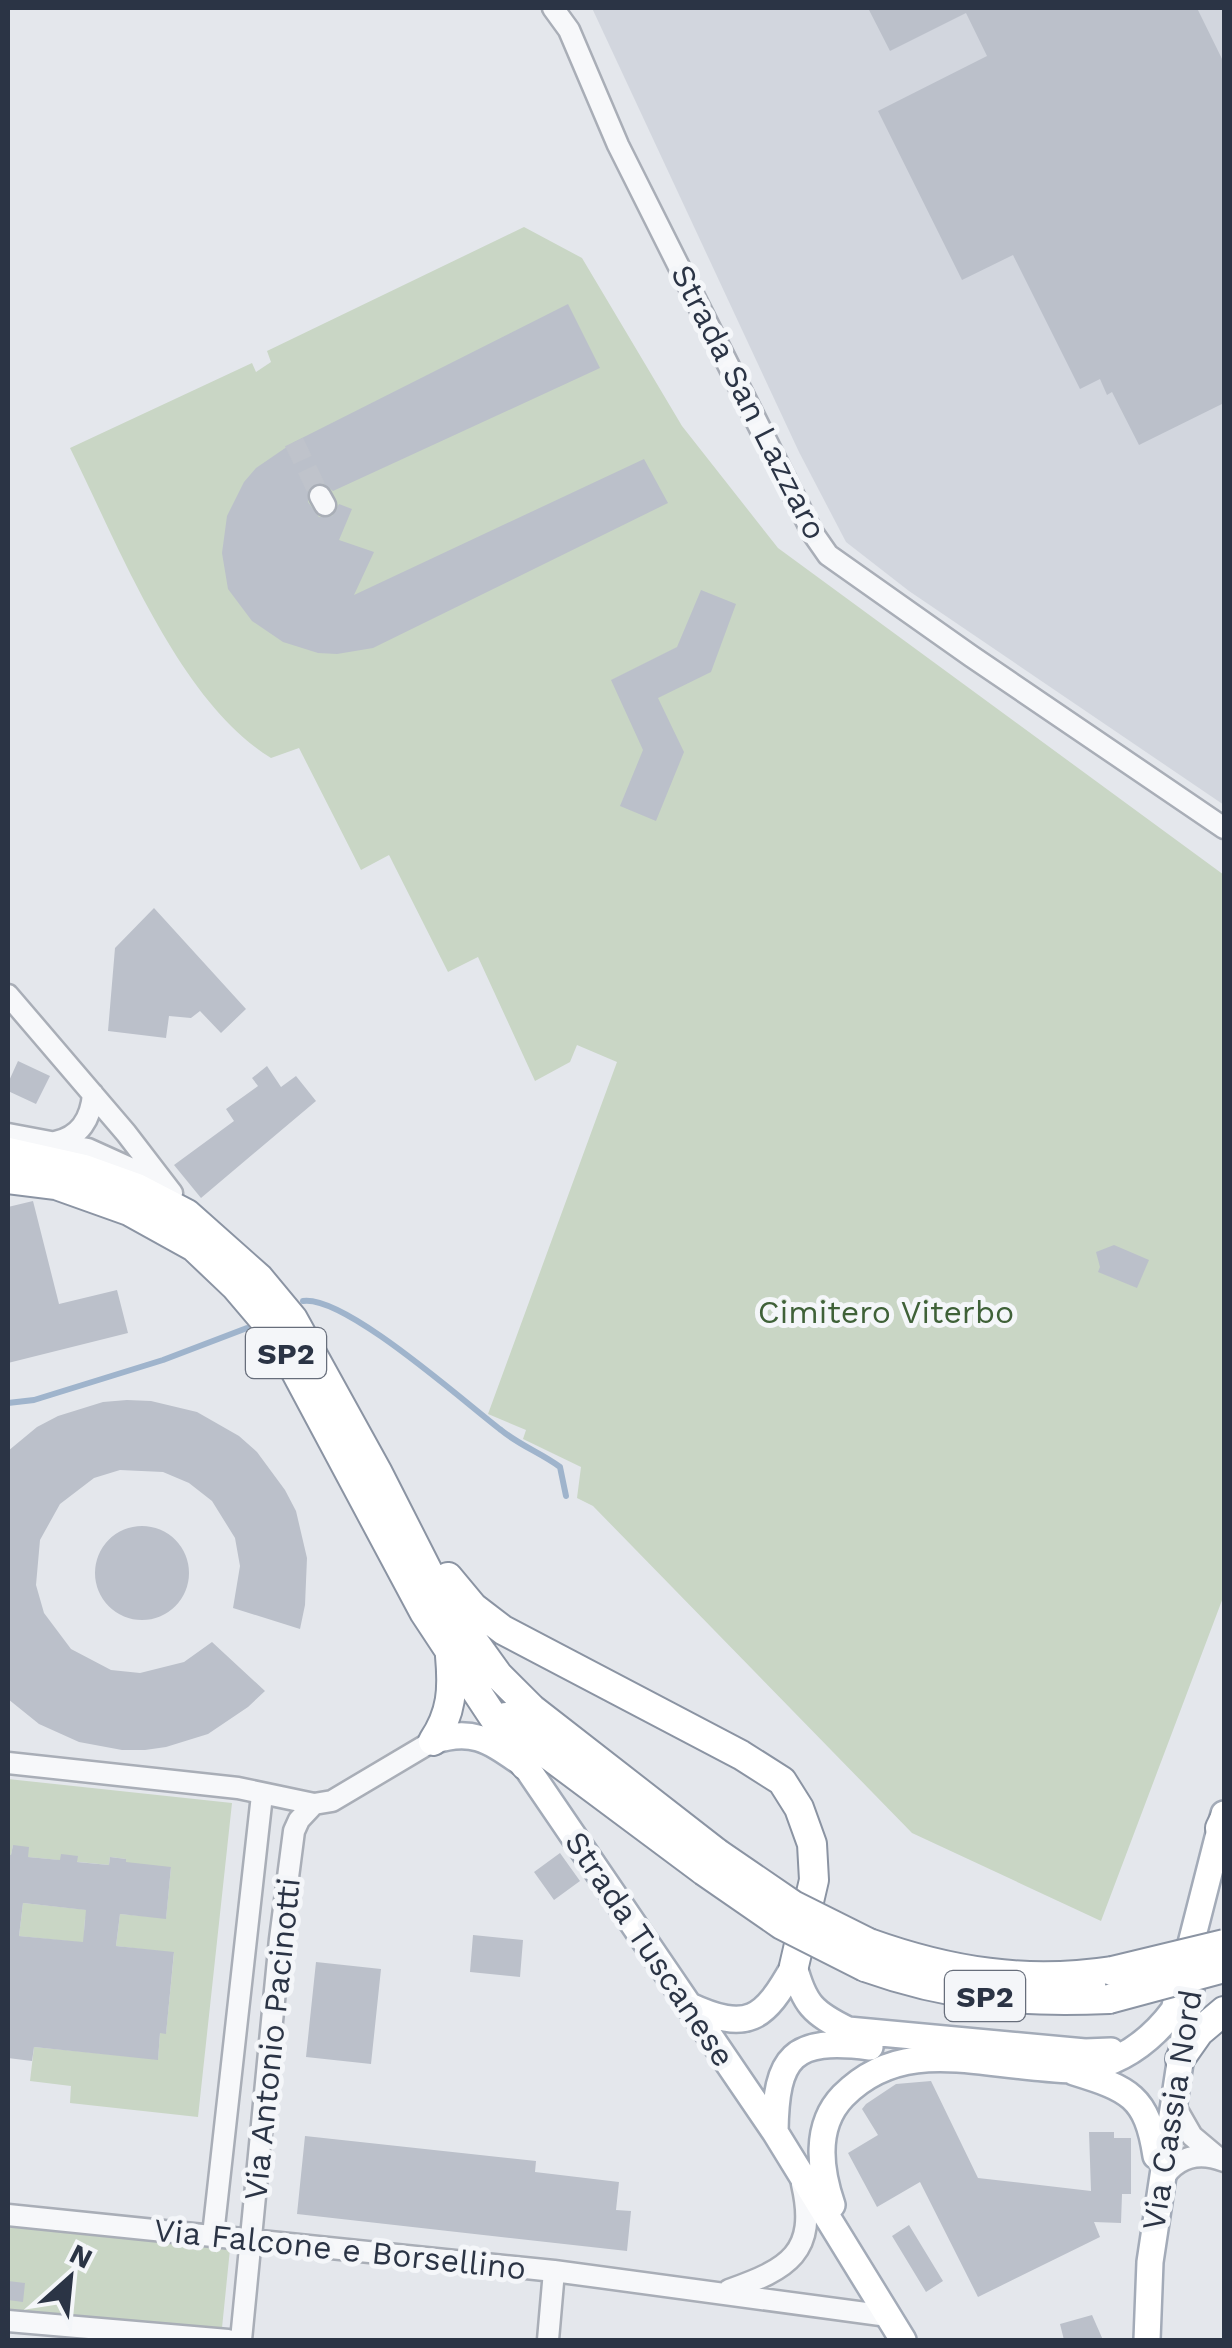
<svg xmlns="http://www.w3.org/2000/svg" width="1232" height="2348" viewBox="0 0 1232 2348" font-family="'Work Sans',sans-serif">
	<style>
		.built { fill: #d2d6de }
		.green { fill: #c9d6c5 }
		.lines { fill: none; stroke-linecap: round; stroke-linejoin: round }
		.stream { stroke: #9fb4cc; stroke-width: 6 }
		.building { fill: #bbc0ca; fill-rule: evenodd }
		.minor-tunnel { stroke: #bfc3cb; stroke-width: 20; stroke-dasharray: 20 10; stroke-linecap: butt }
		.minor-casing { stroke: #a9aeb7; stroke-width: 25 }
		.major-casing { stroke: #a3abb8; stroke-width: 30 }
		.highway-casing { stroke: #8b94a3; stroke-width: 32 }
		.minor { stroke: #f7f8fa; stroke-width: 20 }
		.major { stroke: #fff; stroke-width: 25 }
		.highway { stroke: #fff; stroke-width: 28 }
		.highway-bridge-casing { stroke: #8b94a3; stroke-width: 32; stroke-linecap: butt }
		.highway-bridge { stroke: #fff; stroke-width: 28 }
		.labels { text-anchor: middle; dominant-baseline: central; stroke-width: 10; stroke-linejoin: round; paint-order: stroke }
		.shield { fill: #f4f6f9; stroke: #676e7b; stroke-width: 2.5 }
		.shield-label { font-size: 30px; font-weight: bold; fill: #2b3445 }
		.street-label { font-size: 32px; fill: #2b3445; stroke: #f4f6f9 }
		.park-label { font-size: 32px; fill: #3f6138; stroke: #f4f6f9 }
	</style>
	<rect width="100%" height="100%" fill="#e4e7ec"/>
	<!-- built -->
	<path class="built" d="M592,8H1224V805L909,591L846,542L799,452Z"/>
	<!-- green -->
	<path class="green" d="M524,227L582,258L682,426L778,548L1224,875V1595L1101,1921L912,1833L593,1506L577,1498L581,1467L523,1439L526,1430L488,1414L617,1062L577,1045L570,1062L535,1081L478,957L448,972L389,855L361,870L299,748L271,758C178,701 118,544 70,448L252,363L256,372L271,362L267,351Z
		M8,1779L232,1803L198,2117L70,2103L71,2086L30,2081L34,2047L158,2059L160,2033H166L174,1953L116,1946L120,1914L166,1918L171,1867H125L126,1859L110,1857L109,1865L28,1857L13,1845L11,1855H8Z
		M23,1903L107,1912L85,1919L84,1933L96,1935L95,1944L19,1936Z
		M8,2227L230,2249L222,2328L8,2309Z"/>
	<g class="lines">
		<!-- stream -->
		<path class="stream" d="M303,1301C345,1295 464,1402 501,1430C519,1445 541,1453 560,1467L566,1496
			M8,1403L34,1400L163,1360L247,1328"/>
	</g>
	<!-- building -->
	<path class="building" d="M868,8H1197L1224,63V403L1139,445L1112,392L1107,395L1100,379L1080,389L1013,255L962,280L878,111L987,56L966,13L890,51Z
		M568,304L600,368L333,491L321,482L309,488L308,502L319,517L332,516L339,504L352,509L339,540L374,552L354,595L644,459L668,503L373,648L337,654L318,653L283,642L252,621L228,589L222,553L227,516L244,482L256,468L294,442Z
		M701,590L736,604L711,672L658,698L684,752L656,821L620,806L643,750L611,680L677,647Z
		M154,908L246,1009L221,1033L200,1011L191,1018L169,1016L166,1038L108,1031L115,948Z
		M18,1061L50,1076L36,1104L8,1091V1083Z
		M267,1066L281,1087L296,1076L316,1101L201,1198L174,1165L234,1121L226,1109L258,1086L252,1078Z
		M33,1201L59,1304L117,1290L128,1333L8,1363V1207Z
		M1114,1245L1149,1260L1137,1288L1098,1272L1100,1267L1096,1252Z
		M127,1400L151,1401L197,1412L239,1436L257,1452L285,1490L296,1511L307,1558L305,1605L300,1629L233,1608L240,1566L235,1538L212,1501L189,1483L163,1472L120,1470L94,1478L60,1504L40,1540L36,1585L44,1613L71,1649L111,1670L140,1673L184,1662L212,1642L265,1691L248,1707L208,1734L166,1747L145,1750H122L79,1742L39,1724L8,1699V1451L37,1427L58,1416L103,1402Z
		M95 1573a47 47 0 1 1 94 0a47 47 0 1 1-94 0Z
		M13,1845L29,1847L28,1857L60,1860L61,1854L78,1856L77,1862L109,1865L110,1857L126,1859V1862L171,1867L166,1919L120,1914L116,1946L174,1952L166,2034L160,2033L158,2060L34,2047L32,2061L8,2058V1855H11ZM23,1903L86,1910L83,1942L19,1936Z
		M560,1853L580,1881L554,1900L534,1872Z
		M473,1935L523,1940L520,1977L470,1972Z
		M316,1962L381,1969L371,2064L306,2057Z
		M931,2081L978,2178L1091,2191L1089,2132H1114V2138H1131V2194H1122L1121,2223L1094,2222L1100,2237L978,2297L920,2182L877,2207L848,2153L878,2135L862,2109L866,2104L896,2084Z
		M305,2136L536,2161L535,2172L619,2182L616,2210L631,2211L627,2251L297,2214Z
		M909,2225L943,2281L926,2292L892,2236Z
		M8,2281L25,2283L23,2302L8,2300Z
		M1092,2315L1103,2340H1064L1060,2324Z"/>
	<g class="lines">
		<!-- minor-tunnel -->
		<path class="minor-tunnel" d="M294,442L320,496"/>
		<!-- minor casing -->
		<g class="minor-casing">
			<path id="minor" d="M553,8L569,30L618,145L812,532L828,555L971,656L1224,828
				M320,496L325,505
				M8,995L126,1133L172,1193
				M8,1134L88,1149L130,1168L159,1187
				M55,1142C80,1137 91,1119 93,1094
				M8,1763L238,1788L314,1804L332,1801L433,1741
				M1173,2103L1192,2136L1217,2157
				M1162,2180C1177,2156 1199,2151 1224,2161
				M8,2215L554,2271L888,2316
				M213,2235L262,1795
				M729,2290C788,2269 818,2253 802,2184
				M8,2321L228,2340
				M241,2340L280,1939L294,1831L299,1820L314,1804
				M548,2340L554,2271"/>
		</g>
		<!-- major casing -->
		<g class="major-casing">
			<path id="major" d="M433,1741C474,1727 491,1742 525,1765L775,2132L903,2340
				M794,1966C804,2004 813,2013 848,2030L1085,2052L1111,2051
				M688,2005C748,2033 764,2020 794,1966
				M1074,2072C1129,2089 1147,2096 1156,2156
				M775,2132C776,2056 792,2037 870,2047
				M832,2205C820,2170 814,2126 843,2096C897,2041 964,2061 1033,2067C1053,2069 1074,2072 1094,2067C1128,2058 1154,2037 1174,2010L1224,1814
				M1147,2340L1150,2262L1191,1990"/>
		</g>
		<!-- highway casing -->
		<g class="highway-casing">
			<path id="highway" d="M8,1152L84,1169L137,1188L187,1214L259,1278L293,1319L378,1473L439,1593L498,1675L532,1709L717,1853
				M8,1179L56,1185L129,1211L194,1247L235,1286L275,1333L424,1612L525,1765
				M448,1577L473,1607L503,1630L741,1755L782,1781L799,1808L812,1844L814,1880L794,1966
				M506,1717L535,1745L704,1871
				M433,1741C452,1713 453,1689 450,1656
				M1220,1828L1224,1820
				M869,1943C950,1972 1026,1984 1112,1971
				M865,1967C949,1997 1021,2003 1109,1999
				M1180,2059L1199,2032L1224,2011"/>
		</g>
		<!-- minor -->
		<use href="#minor" class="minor"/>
		<!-- major -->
		<use href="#major" class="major"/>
		<!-- highway -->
		<use href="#highway" class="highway"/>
		<!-- highway-bridge casing -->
		<g class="highway-bridge-casing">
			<path id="highway-bridge" d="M717,1853L793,1905L869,1943
				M704,1871L782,1925L865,1967
				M1112,1971L1224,1944
				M1109,1999L1224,1968"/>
		</g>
		<!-- highway-bridge -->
		<use href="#highway-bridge" class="highway-bridge"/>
	</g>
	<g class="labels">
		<!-- shield labels -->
		<g class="shield">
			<rect x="246" y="1328" width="80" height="50" rx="8"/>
			<rect x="945" y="1971" width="80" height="50" rx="8"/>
		</g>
		<g class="shield-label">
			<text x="286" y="1353">SP2</text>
			<text x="985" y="1996">SP2</text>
		</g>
		<!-- street labels -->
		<g class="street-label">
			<text transform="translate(749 402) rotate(63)">Strada San Lazzaro</text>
			<text transform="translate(650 1949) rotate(56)">Strada Tuscanese</text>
			<text transform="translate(272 2039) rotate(-84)">Via Antonio Pacinotti</text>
			<text transform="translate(1172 2110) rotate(-81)">Via Cassia Nord</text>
			<text transform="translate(340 2249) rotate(6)">Via Falcone e Borsellino</text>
		</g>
		<!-- park labels -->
		<g class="park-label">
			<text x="886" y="1312">Cimitero Viterbo</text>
		</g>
	</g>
	<!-- border -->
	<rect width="1232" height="2348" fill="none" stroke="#2b3445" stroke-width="20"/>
	<!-- north arrow -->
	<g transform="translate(70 2278) rotate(27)" stroke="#f4f6f9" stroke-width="8" paint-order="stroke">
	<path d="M0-8L18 38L0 25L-18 38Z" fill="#2b3445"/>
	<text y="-15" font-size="28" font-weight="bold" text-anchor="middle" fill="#2b3445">N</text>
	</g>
</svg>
